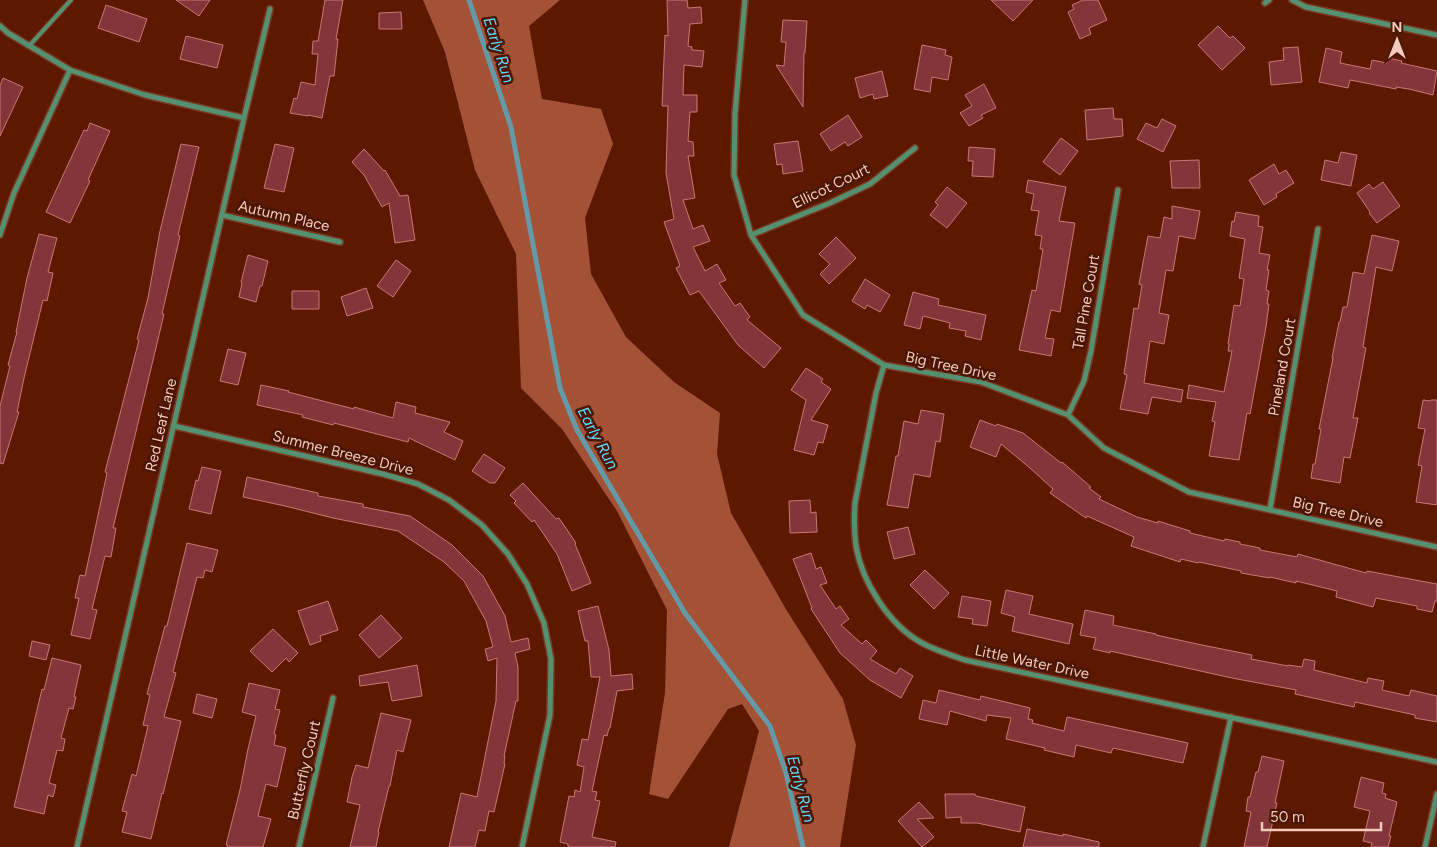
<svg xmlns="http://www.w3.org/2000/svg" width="1437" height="847" viewBox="0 0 1437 847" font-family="Figtree,sans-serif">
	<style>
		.forest { fill: #a45236 }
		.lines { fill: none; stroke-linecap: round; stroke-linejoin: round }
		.stream { stroke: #649aa8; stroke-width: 5 }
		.building { fill: #82363a; stroke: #ca7678 }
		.service-casing { stroke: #783922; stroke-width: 6 }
		.minor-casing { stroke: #783922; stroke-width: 8 }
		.service { stroke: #559171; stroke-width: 4 }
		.minor { stroke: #559171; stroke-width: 5 }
		.labels { text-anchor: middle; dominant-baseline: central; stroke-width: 5; stroke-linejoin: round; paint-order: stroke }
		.street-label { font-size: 15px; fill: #f5cabc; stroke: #4a1603 }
		.water-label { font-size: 16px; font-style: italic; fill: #60d9fb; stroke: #4a1603 }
	</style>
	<rect width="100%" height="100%" fill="#5d1900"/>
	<!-- forest -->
	<path class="forest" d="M423,0H560L529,26L542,99L601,109L613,144L585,218L591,274L626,337L674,382L720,413L717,454L731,513L787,611L843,699L856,745L840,847H729L759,731L742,704L728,709L668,799L649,794L665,693L667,610L617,511L562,429L521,388L516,254L475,170L445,52Z"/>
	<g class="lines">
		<!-- stream -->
		<path class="stream" d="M469,0L511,127L560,388L577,430L685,613L770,726L786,773L803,847"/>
	</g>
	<!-- building -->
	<path class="building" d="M176,0H210L199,16Z
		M325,0H343L336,39H338L334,76H330L322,118L308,115V116L290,113L294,98L297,99L301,82L315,85L318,54H312L313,41H318Z
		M667,0H687L688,8L701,7L702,23L690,24L688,46L692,47V50L704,51L702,67L684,65L683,95H697V112H690L688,141L693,142L694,156H688L695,198L683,200L693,229L703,225L710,241L693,247L705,271L717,264L726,280L719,283L735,306L740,303L750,317L747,320L781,348L764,368L738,345L699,291L690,295L676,268L680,266L664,222L674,219L666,173L668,106H662L665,35L668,36Z
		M991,0H1033L1013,21Z
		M1083,0H1098L1107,20L1089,28L1091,34L1080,39L1068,12L1074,9L1072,5Z
		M106,5L147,19L139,42L98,28Z
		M401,12L402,29H379V13Z
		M783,20L807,21L805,53H804L803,107L776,65L784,66L786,42H781Z
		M1218,26L1230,38L1233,36L1245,48L1222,70L1198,45Z
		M186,36L223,45L217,68L180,59Z
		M922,45L946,50L945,55L952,57L948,80L932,77L930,92L914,89Z
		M1298,47L1302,82L1271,85L1269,62L1284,60L1283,48Z
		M1326,48L1342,52L1340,63L1370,69L1372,60L1387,63L1388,58L1402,61L1401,63L1437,71L1433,95L1409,89L1396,87V89L1350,80L1348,88L1319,82Z
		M882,71L888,96L874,99L873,94L860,98L855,78Z
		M3,78L23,87L0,136V86Z
		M984,84L996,108L981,115L983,118L969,126L960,113L972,106L965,95Z
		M1113,108L1114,119H1122L1123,136L1087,140L1085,110Z
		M848,115L862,137L848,146L845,142L831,151L820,134Z
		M1162,119L1176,126L1163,152L1137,139L1146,123L1157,128Z
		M90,123L110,131L88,180L90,181L70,223L46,212L84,130L87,131Z
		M1061,138L1078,151L1060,175L1043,162Z
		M798,141L803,171L783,174L782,164L777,165L774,144Z
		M181,144L199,147L178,235L180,236L162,314H164L113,528H116L111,557L105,556L92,609L97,610L90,639L71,635L79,598H75L80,575L85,576L107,473L105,472L139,340L137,339L148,298L160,231Z
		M275,144L294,148L284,192L264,188Z
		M969,147L995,149L993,177L972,176L973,161H968Z
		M364,149L384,171L385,170L400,196L408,195L415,240L395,243L389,203L382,207L364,175L352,162Z
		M1341,152L1357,155L1351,186L1321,180L1325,160L1338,163Z
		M1199,160L1200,188H1172L1170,161Z
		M1274,164L1279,174L1286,170L1294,183L1276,194L1277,197L1264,205L1249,180Z
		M1028,180L1066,187L1059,221L1075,223L1060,312L1051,310L1045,338L1054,339L1051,356L1019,350L1032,290L1036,291L1043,249H1040L1042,236L1035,235L1039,211L1031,210L1034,194L1026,192Z
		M1383,182L1400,206L1377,223L1369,213L1370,212L1357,193L1369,184L1373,189Z
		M947,187L967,203L947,228L930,215L938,205L935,202Z
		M1172,206L1200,211L1195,239L1179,236L1173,271L1166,270L1159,313L1169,315L1164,344L1150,341L1144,383L1183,390L1181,402L1152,397L1148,414L1120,409L1127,375L1124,374L1134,308L1138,309L1142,285L1139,284L1148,236L1160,238L1164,217L1172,219Z
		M1236,212L1259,216L1258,226L1263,227L1259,253L1270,255L1267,270H1269L1266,290L1269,291L1267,304H1269L1266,327L1253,398L1250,414L1247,413L1239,460L1209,456L1215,422L1212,421L1216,402L1187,398L1189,385L1224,392L1232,351H1228L1229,344H1228L1234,305L1240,306L1244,279L1239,278L1245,239L1230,236L1232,221L1234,222Z
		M39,234L57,238L48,272L53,273L47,301L43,300L24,378L17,412H19L14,428L3,464L0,463V406L10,366L8,365L17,332H16L27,278Z
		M1372,235L1399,241L1392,271L1376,267L1363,347L1366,348L1353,418H1358L1350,458L1344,457L1340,483L1311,478L1313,464H1315L1321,429H1319L1333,358H1332L1339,322H1340L1343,307H1347L1353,272L1364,274Z
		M836,237L856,258L829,284L820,274L830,264L819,254Z
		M248,255L268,261L262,286H260L256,302L239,297L242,283L241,282Z
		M396,260L411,271L393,297L377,286Z
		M865,279L890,295L880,312L867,305L865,309L852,301Z
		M366,288L373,308L347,316L341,297Z
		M292,291H319V309H292Z
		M913,292L939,299L938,305L986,315L981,340L965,336L966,331L949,328L950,323L923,316L920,329L904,325Z
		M228,349L246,353L238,385L220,381Z
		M806,368L823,379L821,382L831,389L811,420L828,425L823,443L818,442L814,455L794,450L806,400L791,390Z
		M261,385L289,391L288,392L354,409V407L393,418L396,402L416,407L415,413L450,422L444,432L463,441L455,460L409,438L408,442L334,423L333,425L302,417L303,415L257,405Z
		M1423,400L1430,401L1431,400H1437V505L1416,502L1422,466L1418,465L1425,429L1418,428Z
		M921,410L944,414L940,442L936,441L930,477L914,474L908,508L887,505L896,456H898L904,421L918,424Z
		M980,420L996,426L997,424L1023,433L1061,463L1062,462L1091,487L1089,488L1101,497L1099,499L1137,517L1158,523V521L1190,531V533L1224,541L1225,539L1240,542V544L1260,548V550L1297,557L1298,554L1366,573L1367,571L1437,584V601H1435L1432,612L1417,609V606L1376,598L1373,607L1336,597L1337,591L1296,581V583L1270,577V578L1241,573V571L1199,562L1198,563L1181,559L1180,562L1131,546L1134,537L1087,516L1086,518L1050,493L1053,489L1030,468L1001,444L996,457L970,447Z
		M484,454L505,468L495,483H490L472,471Z
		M202,467L221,471L211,514L189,509L196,480L198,481Z
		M247,477L318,493V496L363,504V507L410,516L452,545L483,576L505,616L511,642L528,638L530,649L515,653L518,667V701H516L504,756H505L504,763L505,764L494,812L489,811L485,831L479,830L475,847H449L461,793L477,797L496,701L497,658L488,661L485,649L493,647L486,621L464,581L444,562L398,531L333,518L285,506L243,497Z
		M523,483L556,519L559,518L576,543L575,544L591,583L572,591L557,554L534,520L532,522L514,503L516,501L510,495Z
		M810,500L811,513L816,512L817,532L790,533L789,501Z
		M908,527L915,554L894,559L887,532Z
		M187,543L218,550L212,572L205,570L203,578L197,577L173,672L176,673L164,717L181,721L163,794L162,793L151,839L122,832L127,812L122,811L132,774L136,776L148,726L143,725L150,695L147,694L165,626H167Z
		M811,553L816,569L821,567L827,583L820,585L836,609L840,606L849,619L841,625L862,644L866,640L877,651L870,659L896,674L900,668L913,676L901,698L870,680L840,653L811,609L812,608L793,559Z
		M925,570L949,593L934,609L910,585Z
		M1006,590L1033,596L1029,614L1073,624L1069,644L1012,631L1015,617L1001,613Z
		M962,596L991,601L987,626L972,624L973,619L958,617Z
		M328,601L338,630L320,636L321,641L310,645L298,611Z
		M598,606L609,650L611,676L632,674L633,689L617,691L610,728H609L607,736L604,735L592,791L597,792L595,800L600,801L592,837L616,842L615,847H568V844L560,842L569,796L574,797L575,790L580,792L584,767L577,765L582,739L588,740L600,677H591L588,641H585L578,611Z
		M1085,610L1114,616L1113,625L1156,634V635L1197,644L1252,655L1251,659L1288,666V665L1302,667L1304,659L1315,661L1314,670L1367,683L1368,678L1384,681L1382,690L1409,696L1411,690L1437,696V722L1415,718V715L1355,702L1354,707L1295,694L1296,690L1232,678L1110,651V653L1093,649L1096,638L1080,635Z
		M381,615L402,638L379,658L359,635Z
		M273,629L298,653L289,662L286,658L272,672L250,651Z
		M32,641L50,645L46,660L29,656Z
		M52,658L81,665L74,697H76L73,709L69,708L61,738L65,739L63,751L57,750L49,783L56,785L53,797L48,795L44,814L14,807L32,731L42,689L44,690Z
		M417,665L422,696L392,701L388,682L360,686L359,676Z
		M249,683L280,690L275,709L280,710L274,734L276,735L274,745L286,748L277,787L266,784L258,816L271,819L263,847H227L228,845H226L240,790L248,749L256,716L242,712Z
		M939,690L980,700L981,696L1030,708L1028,719L1033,720L1032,723L1064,731L1067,717L1188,743L1183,763L1113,748L1111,753L1076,745L1074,757L1044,750L1045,748L1006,739L1011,718L987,715L986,721L950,711L947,725L919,719L923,700L936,703Z
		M197,694L217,699L212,718L193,713Z
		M381,713L411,720L403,752L397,750L390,786H389L378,832H379L376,847H350L360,805L347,802L352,777L356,765L368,768Z
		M1262,756L1284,761L1275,803H1277L1267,847H1244L1251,812L1246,811L1248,797H1250L1256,772H1258Z
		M1361,777L1384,783L1382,793L1386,794L1385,798L1397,802L1389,836H1391L1388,847H1371L1372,843L1363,841L1370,811L1354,807Z
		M945,794H975L976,796L1025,807L1020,832L977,823H961V817L946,818Z
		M919,802L934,818L917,819L934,837L922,847L898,821Z
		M1027,829L1063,836V834L1099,842V847H1023Z"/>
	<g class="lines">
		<!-- service casing -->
		<g class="service-casing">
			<path id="service" d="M29,46L71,0"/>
		</g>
		<!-- minor casing -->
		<g class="minor-casing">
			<path id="minor" d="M745,0L735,113L734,175L751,235L803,315L884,365L981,382L1068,415L1104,448L1189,492L1437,547
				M1292,0L1306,7L1437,35
				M1265,3L1269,0
				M0,26L8,33L70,70L145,95L244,118
				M222,215L340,242
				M0,235L14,193L70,70
				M751,235L830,203L870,184L915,148
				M884,365L876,393L855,503C854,518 854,532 856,546C862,582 889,625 922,643C935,650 950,655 965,660L1437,762
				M1068,415L1084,381L1091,351L1118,190
				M174,426L383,474L418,484L449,500L482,525L508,554L527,584L544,623L551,659L550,715L522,847
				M1270,509L1318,229
				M77,847L244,118L270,9
				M299,847L333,698
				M1203,847L1231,717
				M1425,847L1437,794"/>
		</g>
		<!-- service -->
		<use href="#service" class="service"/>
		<!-- minor -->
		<use href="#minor" class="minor"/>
	</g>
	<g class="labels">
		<!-- street labels -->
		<g class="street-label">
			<text transform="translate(831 186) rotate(-26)">Ellicot Court</text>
			<text transform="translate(284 216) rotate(13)">Autumn Place</text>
			<text transform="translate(1086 302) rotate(-80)">Tall Pine Court</text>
			<text transform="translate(951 366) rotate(12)">Big Tree Drive</text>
			<text transform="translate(1282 367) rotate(-80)">Pineland Court</text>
			<text transform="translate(161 425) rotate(-77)">Red Leaf Lane</text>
			<text transform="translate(343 453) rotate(14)">Summer Breeze Drive</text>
			<text transform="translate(1338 512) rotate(13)">Big Tree Drive</text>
			<text transform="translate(1032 662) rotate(12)">Little Water Drive</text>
			<text transform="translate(304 770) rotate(-77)">Butterfly Court</text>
		</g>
		<!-- water labels -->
		<g class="water-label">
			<text transform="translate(499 50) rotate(72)">Early Run</text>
			<text transform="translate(598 438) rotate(62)">Early Run</text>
			<text transform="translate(801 789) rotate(75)">Early Run</text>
		</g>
	</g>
	<!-- north arrow -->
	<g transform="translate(1397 40)" stroke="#4a1603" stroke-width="4" paint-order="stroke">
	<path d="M0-4L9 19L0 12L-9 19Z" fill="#f5cabc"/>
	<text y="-8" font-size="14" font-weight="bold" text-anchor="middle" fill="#f5cabc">N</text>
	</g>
	<!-- scale -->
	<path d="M1262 822v8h119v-8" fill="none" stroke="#f5cabc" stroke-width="2.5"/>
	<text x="1270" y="822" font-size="15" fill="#f5cabc" stroke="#4a1603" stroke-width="4" paint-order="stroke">50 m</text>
</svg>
